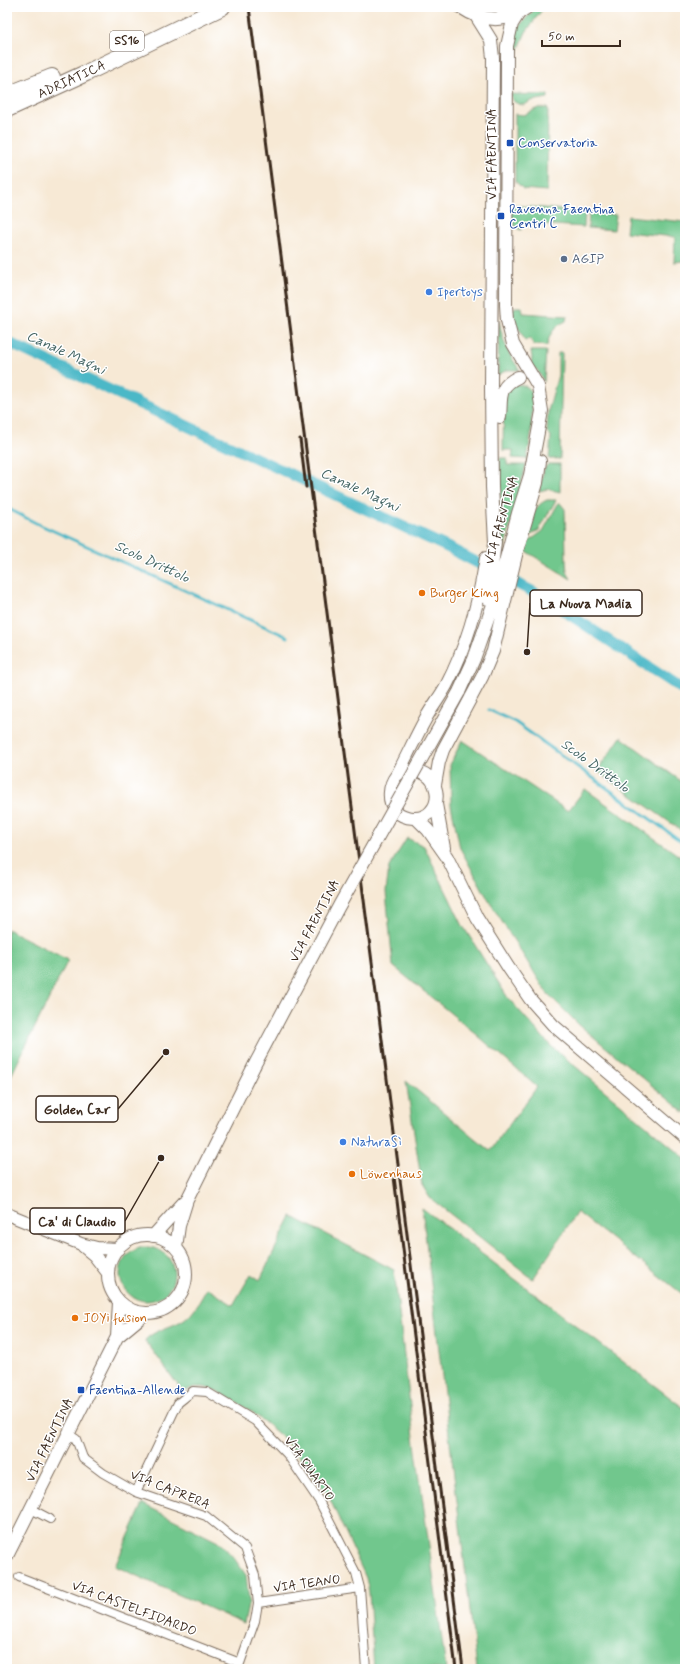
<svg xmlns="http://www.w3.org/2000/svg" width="692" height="1676" viewBox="0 0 692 1676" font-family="Mynerve,sans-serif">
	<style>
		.green { fill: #71c78d; stroke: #567856 }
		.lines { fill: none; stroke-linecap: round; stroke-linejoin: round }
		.stream { stroke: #4cb8c7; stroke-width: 3 }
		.canal { stroke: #4cb8c7; stroke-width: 11 }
		.street-casing { stroke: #7d6d5e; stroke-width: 10 }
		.secondary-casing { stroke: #7d6d5e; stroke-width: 14 }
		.primary-casing { stroke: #7d6d5e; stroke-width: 15 }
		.highway-casing { stroke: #7d6d5e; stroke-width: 18 }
		.street { stroke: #fff; stroke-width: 8 }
		.secondary { stroke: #fff; stroke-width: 12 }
		.primary { stroke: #fff; stroke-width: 13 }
		.highway { stroke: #fff; stroke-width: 16 }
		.rail { stroke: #3b2a1e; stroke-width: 3 }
		.secondary-bridge-casing { stroke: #7d6d5e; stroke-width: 14; stroke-linecap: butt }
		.secondary-bridge { stroke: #fff; stroke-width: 12 }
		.transit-dot { fill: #1a4fb4; stroke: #fff; stroke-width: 1.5 }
		.service-dot { fill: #5c6f8a; stroke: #fff; stroke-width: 1.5 }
		.shop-dot { fill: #3f7fe0; stroke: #fff; stroke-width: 1.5 }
		.food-dot { fill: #e8710a; stroke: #fff; stroke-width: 1.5 }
		.labels { text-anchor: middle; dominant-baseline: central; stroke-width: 3; stroke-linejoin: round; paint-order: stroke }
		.shield { fill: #fff; stroke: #766a62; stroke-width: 1 }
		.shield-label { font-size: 12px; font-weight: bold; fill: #3b2a1e }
		.street-label { font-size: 13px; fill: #3b2a1e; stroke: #fff }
		.transit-label { font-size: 13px; fill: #164399; stroke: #fff; text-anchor: start }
		.service-label { font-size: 13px; fill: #4e5e75; stroke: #fff; text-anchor: start }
		.shop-label { font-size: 13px; fill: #366cbe; stroke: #fff; text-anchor: start }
		.food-label { font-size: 13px; fill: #c56008; stroke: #fff; text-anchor: start }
		.water-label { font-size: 14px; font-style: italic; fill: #426362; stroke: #fff }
		.leader { fill: none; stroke: #3b2a1e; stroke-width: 1.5 }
		.callout-dot { fill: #3b2a1e; stroke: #fff; stroke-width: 1.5 }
		.callout { fill: #fff; stroke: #3b2a1e; stroke-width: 1.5 }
		.callout-label { font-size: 14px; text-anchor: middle; font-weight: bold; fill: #3b2a1e }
	</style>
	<rect width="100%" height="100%" fill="#fff"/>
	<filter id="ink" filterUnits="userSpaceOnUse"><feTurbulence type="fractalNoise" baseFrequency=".025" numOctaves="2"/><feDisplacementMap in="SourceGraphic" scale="8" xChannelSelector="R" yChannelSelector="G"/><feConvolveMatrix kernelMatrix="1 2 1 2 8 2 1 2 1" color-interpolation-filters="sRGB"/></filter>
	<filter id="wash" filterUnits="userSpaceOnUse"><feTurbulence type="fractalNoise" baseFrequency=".012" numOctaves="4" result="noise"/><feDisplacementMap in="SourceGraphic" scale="16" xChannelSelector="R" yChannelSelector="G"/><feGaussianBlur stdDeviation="0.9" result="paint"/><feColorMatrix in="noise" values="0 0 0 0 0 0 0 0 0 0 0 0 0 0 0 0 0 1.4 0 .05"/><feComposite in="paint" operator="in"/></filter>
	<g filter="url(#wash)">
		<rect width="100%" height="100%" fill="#f7e9d5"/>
		<!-- green -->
		<path class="green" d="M537,7H544L526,32L513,62C513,29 515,30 537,7Z
			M511,94L548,95V98L531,101L524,105C517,104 511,102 511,94Z
			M538,108H548L547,191L523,189L515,181V114L524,115Z
			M512,205L585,212L584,227L523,223L521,230C510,226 512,215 512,205Z
			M589,212L616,215L614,230L588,228Z
			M628,216L685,222V261L674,262L675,237L626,232Z
			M515,307H522L523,313L567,316L566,321C555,326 549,334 547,346L534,345L530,338L525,341L520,330L514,326L511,312Z
			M499,321C503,341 507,353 520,370H507L498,375Z
			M531,351H546L544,382L538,371L531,365L532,358Z
			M558,353H562L560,459H549L551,436L547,432L548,411L558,375Z
			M515,384C524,385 529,386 533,394L531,435L527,459L512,458L513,450H503L504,394Z
			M500,458H507V465H526L500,564L498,565L501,518Z
			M548,464H560V492L548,489L539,491L544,469Z
			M547,500H556L539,530L525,539C529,524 531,507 547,500Z
			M559,502L565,509L566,560L567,572L571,579L524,550L528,542L543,531Z
			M621,737L685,784V833L597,771Z
			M462,740L568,811L585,789L685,860V1113L578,1024L547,993L489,901L460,848L451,805L450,765Z
			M407,838L424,846L463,926L508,998L551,1046L685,1158V1296L577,1212L533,1279L430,1198L422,1185L406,1081L490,1151L537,1087L476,1034L393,966L386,892L389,867Z
			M7,929L68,960L7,1084Z
			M422,1208L685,1409V1669H477Z
			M291,1216L394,1270L412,1422L446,1669H374L369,1593L366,1578L328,1495L298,1455L280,1435L251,1411L217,1391L204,1387H194L183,1392L145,1340C156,1329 170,1328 183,1320C194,1313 201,1299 207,1288L233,1305L251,1274L260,1280Z
			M120 1274a27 27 0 1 1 54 0a27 27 0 1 1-54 0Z
			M143,1504L220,1543L234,1558L246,1575L249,1601L244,1624L115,1566Z"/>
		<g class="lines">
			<!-- stream -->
			<path class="stream" d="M7,508L36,523L288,637
				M489,710L515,722L685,844"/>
			<!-- canal -->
			<path class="canal" d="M7,342L449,548L543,597L685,691"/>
		</g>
	</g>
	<g filter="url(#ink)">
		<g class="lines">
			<!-- street casing -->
			<g class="street-casing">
				<path id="street" d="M68,1434L76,1439L83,1458L103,1473L136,1492L206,1516L245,1548L255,1575L258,1603L255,1621L238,1669
					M136,1492L178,1403L193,1391L207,1392L255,1421L287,1454L319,1501L356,1573L360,1588L366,1669
					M31,1509L50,1519
					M19,1577L240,1663
					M258,1603L360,1588
					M7,1669H8"/>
			</g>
			<!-- secondary casing -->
			<g class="secondary-casing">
				<path id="secondary" d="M476,16L491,40L493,58L491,388L492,487L495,542L488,599
					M500,417C502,398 497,387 518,377
					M459,692L474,659L496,596L518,513L530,475L542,411L538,386L513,344L507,320L506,305L507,46L512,24L519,13
					M410,770C415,771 420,771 425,774C437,781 441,800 431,811C423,821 404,820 395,810C387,801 389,785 396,776C400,772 405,771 410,770Z
					M397,775C407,756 416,736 426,718C432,707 440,697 446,686C467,646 479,602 486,558
					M435,785L439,762L443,750L482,677L493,651L517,551L537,483L540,461
					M436,804L444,848
					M416,818L428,830L447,857L477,918L508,967L530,999L553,1025L685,1138
					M7,1214L81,1244L97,1248L118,1249
					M108 1274a39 39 0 1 1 78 0a39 39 0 1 1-78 0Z
					M153,1236L184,1202
					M83,1246L94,1255L108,1273
					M176,1248L179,1226L187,1200L254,1066
					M117,1337L146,1313
					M7,1556L117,1337L119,1302"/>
			</g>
			<!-- primary casing -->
			<g class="primary-casing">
				<path id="primary" d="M461,7C483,22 506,23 527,7"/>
			</g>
			<!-- highway casing -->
			<g class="highway-casing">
				<g id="highway">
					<path d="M7,95L52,77"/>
					<path id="s1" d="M7,109L86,73L222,7"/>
				</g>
			</g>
			<!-- street -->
			<use href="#street" class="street"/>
			<!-- secondary -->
			<use href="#secondary" class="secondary"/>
			<!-- primary -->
			<use href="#primary" class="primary"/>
			<!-- highway -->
			<use href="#highway" class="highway"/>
			<!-- rail -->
			<path class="rail" d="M249,7L463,1669
				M300,439L306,487
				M394,1177L456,1669"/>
			<!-- secondary-bridge casing -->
			<g class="secondary-bridge-casing">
				<path id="secondary-bridge" d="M254,1066L339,906L459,692"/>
			</g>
			<!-- secondary-bridge -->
			<use href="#secondary-bridge" class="secondary-bridge"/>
		</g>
	</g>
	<!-- markers -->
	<g class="transit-dot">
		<rect x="506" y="139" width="8" height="8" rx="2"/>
		<rect x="497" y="212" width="8" height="8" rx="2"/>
		<rect x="77" y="1386" width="8" height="8" rx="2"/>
	</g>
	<circle class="service-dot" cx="564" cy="259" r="4"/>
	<g class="shop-dot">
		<circle cx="429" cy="292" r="4"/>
		<circle cx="343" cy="1142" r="4"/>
	</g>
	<g class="food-dot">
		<circle cx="422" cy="593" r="4"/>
		<circle cx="352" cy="1174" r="4"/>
		<circle cx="75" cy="1318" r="4"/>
	</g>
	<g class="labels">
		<!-- shield labels -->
		<rect class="shield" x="110" y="31" width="34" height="20" rx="3"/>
		<g class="shield-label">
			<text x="127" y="41">SS16</text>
		</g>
		<!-- street labels -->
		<g class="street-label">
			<text stroke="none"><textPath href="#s1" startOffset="71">ADRIATICA</textPath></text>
			<text transform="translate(492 154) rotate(-90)">VIA FAENTINA</text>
			<text transform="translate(502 520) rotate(-74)">VIA FAENTINA</text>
			<text transform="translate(315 921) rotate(-62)">VIA FAENTINA</text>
			<text transform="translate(50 1440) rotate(-64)">VIA FAENTINA</text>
			<text transform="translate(309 1469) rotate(54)">VIA QUARTO</text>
			<text transform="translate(170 1490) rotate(22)">VIA CAPRERA</text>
			<text transform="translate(307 1584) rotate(-8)">VIA TEANO</text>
			<text transform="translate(134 1609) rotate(21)">VIA CASTELFIDARDO</text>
		</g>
		<!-- transit labels -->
		<g class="transit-label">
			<text x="518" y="143">Conservatoria</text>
			<text x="509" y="209">Ravenna Faentina<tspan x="509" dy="15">Centri C</tspan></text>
			<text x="89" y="1390">Faentina-Allende</text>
		</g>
		<!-- service labels -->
		<g class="service-label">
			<text x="572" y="259">AGIP</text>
		</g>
		<!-- shop labels -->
		<g class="shop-label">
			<text x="437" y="292">Ipertoys</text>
			<text x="351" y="1142">NaturaSì</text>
		</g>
		<!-- food labels -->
		<g class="food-label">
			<text x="430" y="593">Burger King</text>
			<text x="360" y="1174">Löwenhaus</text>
			<text x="83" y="1318">JOYi fusion</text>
		</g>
		<!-- water labels -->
		<g class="water-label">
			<text transform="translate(66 353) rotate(25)">Canale Magni</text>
			<text transform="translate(360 490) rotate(25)">Canale Magni</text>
			<text transform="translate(152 562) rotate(25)">Scolo Drittolo</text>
			<text transform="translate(595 766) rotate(36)">Scolo Drittolo</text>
		</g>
	</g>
	<!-- callouts -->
	<path class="leader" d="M527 652L530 603M166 1052L118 1109M161 1158L125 1221"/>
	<g class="callout-dot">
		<circle cx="527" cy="652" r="4"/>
		<circle cx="166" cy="1052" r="4"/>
		<circle cx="161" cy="1158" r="4"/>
	</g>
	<g class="callout">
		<rect x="530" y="590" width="112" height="26" rx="4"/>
		<rect x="36" y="1096" width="82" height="26" rx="4"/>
		<rect x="30" y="1208" width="95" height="26" rx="4"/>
	</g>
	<g class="callout-label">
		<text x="586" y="608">La Nuova Madia</text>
		<text x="77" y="1114">Golden Car</text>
		<text x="77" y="1226">Ca' di Claudio</text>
	</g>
	<!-- margin -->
	<rect width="692" height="1676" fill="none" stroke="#fff" stroke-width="24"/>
	<!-- scale -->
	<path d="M542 40v6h78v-6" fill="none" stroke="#3b2a1e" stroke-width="2"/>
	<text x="548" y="40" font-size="12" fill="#3b2a1e" stroke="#ffffff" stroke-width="3" paint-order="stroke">50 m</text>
</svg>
